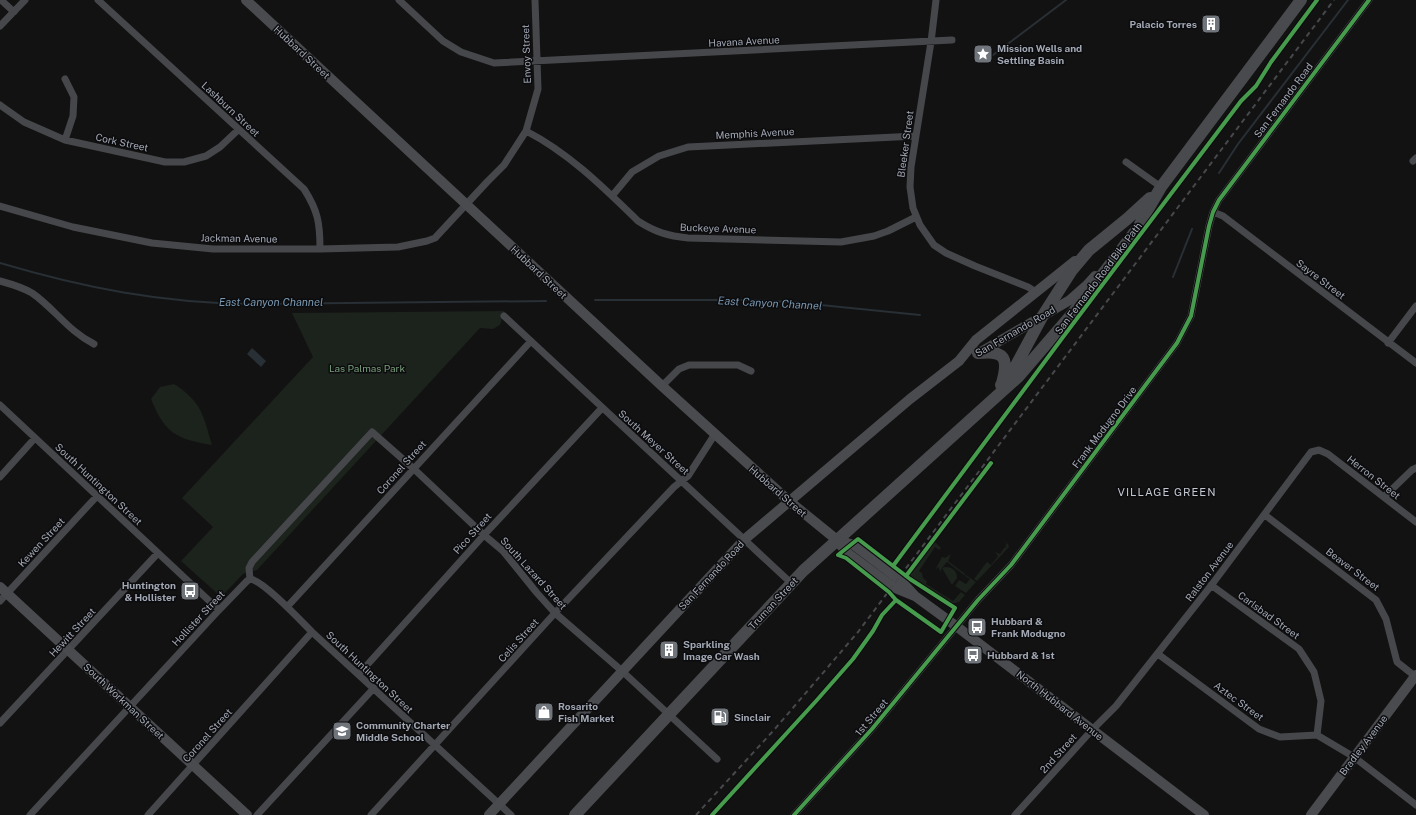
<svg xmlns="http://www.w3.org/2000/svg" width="1416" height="815" viewBox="0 0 1416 815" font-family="'Public Sans',sans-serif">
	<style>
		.green { fill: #1c221c }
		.water { fill: #282f35 }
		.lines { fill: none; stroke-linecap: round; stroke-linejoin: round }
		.stream { stroke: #282f35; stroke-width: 2 }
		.street { stroke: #46474b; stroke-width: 7 }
		.secondary { stroke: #4a4b4f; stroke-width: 10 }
		.primary { stroke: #484a4d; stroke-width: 12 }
		.rail { stroke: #47484b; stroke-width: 2; stroke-dasharray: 5 4; stroke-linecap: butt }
		.cycleway-casing { stroke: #0c0c0e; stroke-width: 6 }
		.cycleway { stroke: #469c4c; stroke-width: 4 }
		.labels { text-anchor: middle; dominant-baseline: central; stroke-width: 3; stroke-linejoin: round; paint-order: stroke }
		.poi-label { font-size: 10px; font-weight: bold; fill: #a2a8b4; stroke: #0c0c0e; text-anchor: start }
		.street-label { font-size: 10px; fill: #a2a8b4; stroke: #0c0c0e }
		.park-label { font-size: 10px; fill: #799f7b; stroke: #0c0c0e }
		.water-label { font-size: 11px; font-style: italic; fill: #7897b0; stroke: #0c0c0e }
		.neighbourhood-label { font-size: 11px; letter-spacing: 1px; fill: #c3c7d0; stroke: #0c0c0e }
	</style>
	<rect width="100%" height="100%" fill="#121212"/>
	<!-- green -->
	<path class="green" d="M504,311L500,325L493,329L480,328L257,570L243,574L224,594L219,595L181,561L213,527L182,498L313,357L292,313Z
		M174,384C202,402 203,415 212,445C177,439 165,434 151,399L160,387Z
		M1003,540L1008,544L1009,547L977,581L974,579L987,562L991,565L998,556L995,552L1000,554L1004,548L1007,547L1005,546L1007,544Z
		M934,541L941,548L939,550L935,547L919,571L922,573L923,578L927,581L926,584L953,601L961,592L965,595L959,602L951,604L910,578V573Z
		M951,554L948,561L965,574L964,575L947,562L941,569V572L938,567L935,570L942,557L945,558Z
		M945,567C953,567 957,571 957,578L952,585L942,568Z
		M966,575L976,582L966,593L955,586L959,580L966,584L970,579L965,576Z"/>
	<!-- water -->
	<path class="water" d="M252,348L266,361L261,367L247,354Z"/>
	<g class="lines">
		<!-- stream -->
		<path class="stream" d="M993,55L1066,0
			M1219,173L1238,144L1348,0
			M0,263C84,288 162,303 250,304L546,301
			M1173,277L1192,229
			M595,300H751L791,302L920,315"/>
		<!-- street -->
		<path class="street" d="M1,0L14,12
			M98,0L304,189C318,211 320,223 320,249
			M399,0L443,41L461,52L494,63L952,40
			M936,0L931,42L911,167L910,187L913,208L920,225L934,245L946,253L975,266L1028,287L1036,292
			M0,26L25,0
			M65,79L74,97L73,116L65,140
			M0,105L24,122L65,140L165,162H184L206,156L220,147L238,130
			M526,131C569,153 604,188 638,221C655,232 668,236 688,238L841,242L874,236L888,231L916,217
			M1413,161L1416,158
			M1126,162L1161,187
			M612,196L632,172L659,156L688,147L916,136
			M0,206L73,227L152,243L213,249H320L398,247L427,241L435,238L487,182L504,165L526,131L538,89L535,0
			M1213,212L1223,216L1416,363
			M0,281C11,284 22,287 32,293C54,308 68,331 94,344
			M504,316L791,583
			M1388,343L1416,306
			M662,386L679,369L689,365H738L751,371
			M0,405L219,610
			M0,477L35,438
			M1384,497L1412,470L1416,468
			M1265,515L1376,600L1386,619L1397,662L1416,677
			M250,579L249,568L252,562L372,432L414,469L484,535L503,551L537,593L555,613L622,671L717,759
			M250,579C263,580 301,621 312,632L511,815
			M1211,585L1299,649L1314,672L1321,701L1317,735
			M0,601L97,496
			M287,607L531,341
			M1158,654L1259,729L1280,737L1317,735L1354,757L1416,805
			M359,674L484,535L602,408
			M0,723L158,553
			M30,815L219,610L247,581L250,579
			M148,815L312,632
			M257,815L374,688
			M371,815L555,613L674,487L688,476L715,434
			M794,815L872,729L978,600L1011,565L1177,343L1191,316L1209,226L1213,212L1219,200L1369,0
			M1015,815L1092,730L1116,706L1210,587L1311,452L1319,450L1328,454L1416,522"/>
		<!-- secondary -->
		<path class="secondary" d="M246,0L662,386L789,501L837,540L846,552L893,587L915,596L956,626L1204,815
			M979,353L1070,300L1087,285L1095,276
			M837,540L854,545L899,579L914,595
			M0,587L247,815
			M489,815L745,539L910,399L959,361L976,340L1075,261
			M1311,815L1416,675"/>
		<!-- primary -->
		<path class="primary" d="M978,353C1005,350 1009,358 1002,383
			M1001,385L1013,371L1042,317L1072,270L1089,250L1127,219L1150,198
			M575,815L803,571L1018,377L1073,313L1138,228L1147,211L1161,187L1301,0"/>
		<!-- rail -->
		<path class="rail" d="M696,815L774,730L858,632L1334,0"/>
		<!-- cycleway casing -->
		<g class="cycleway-casing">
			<path id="cycleway" d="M858,539L910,579L955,608L941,632L896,600L889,592L846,558L838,555Z
				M893,566L1063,337L1241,101L1256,86L1271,62L1317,0
				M906,576L991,463
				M712,815L817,700L853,659L873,631L882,615L896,600
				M794,815L872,729L978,600L1011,565L1177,343L1191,316L1209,226L1213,212L1219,200L1369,0"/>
		</g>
		<!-- cycleway -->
		<use href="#cycleway" class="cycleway"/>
	</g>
	<!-- icons -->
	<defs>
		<g id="building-square" transform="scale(1)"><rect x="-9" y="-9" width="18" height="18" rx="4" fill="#70747b" stroke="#0c0c0e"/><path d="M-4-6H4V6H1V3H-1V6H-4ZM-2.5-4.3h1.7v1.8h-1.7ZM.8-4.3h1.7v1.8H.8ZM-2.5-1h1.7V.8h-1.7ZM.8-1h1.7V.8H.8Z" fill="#fff"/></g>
		<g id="sight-square" transform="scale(1)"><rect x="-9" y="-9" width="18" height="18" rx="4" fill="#70747b" stroke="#0c0c0e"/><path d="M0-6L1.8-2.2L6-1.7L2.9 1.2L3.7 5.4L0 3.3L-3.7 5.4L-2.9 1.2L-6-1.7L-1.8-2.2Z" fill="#fff"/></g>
		<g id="bus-square" transform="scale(1)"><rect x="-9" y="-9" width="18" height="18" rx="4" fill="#70747b" stroke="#0c0c0e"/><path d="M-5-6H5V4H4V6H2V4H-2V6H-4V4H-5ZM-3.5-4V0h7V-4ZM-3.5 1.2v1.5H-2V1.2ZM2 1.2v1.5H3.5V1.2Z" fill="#fff"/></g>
		<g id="shop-square" transform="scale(1)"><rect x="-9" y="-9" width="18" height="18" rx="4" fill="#70747b" stroke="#0c0c0e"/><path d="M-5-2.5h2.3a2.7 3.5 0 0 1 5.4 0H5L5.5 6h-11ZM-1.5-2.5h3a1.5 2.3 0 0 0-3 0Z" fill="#fff"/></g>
		<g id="fuel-square" transform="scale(1)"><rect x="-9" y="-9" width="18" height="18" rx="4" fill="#70747b" stroke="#0c0c0e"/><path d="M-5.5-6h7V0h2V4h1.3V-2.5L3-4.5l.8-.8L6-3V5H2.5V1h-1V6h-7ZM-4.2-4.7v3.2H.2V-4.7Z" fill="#fff"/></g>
		<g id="school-square" transform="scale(1)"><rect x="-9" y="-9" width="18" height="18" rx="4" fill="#70747b" stroke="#0c0c0e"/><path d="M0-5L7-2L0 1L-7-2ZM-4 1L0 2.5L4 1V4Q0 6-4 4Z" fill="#fff"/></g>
	</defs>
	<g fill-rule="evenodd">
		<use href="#building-square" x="1211" y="24"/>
		<use href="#sight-square" x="983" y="54"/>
		<use href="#bus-square" x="190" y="591"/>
		<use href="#bus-square" x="977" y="627"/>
		<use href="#building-square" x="669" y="650"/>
		<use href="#bus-square" x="973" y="655"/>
		<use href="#shop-square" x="544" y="712"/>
		<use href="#fuel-square" x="720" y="717"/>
		<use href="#school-square" x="342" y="731"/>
	</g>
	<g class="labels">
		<!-- poi labels -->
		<g class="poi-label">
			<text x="1197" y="24" text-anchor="end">Palacio Torres</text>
			<text x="997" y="48">Mission Wells and<tspan x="997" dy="12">Settling Basin</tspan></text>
			<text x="176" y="585" text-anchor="end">Huntington<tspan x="176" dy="12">&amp; Hollister</tspan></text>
			<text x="991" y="621">Hubbard &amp;<tspan x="991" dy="12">Frank Modugno</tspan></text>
			<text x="683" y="644">Sparkling<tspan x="683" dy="12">Image Car Wash</tspan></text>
			<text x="987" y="655">Hubbard &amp; 1st</text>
			<text x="558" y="706">Rosarito<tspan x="558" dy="12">Fish Market</tspan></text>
			<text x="734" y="717">Sinclair</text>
			<text x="356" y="725">Community Charter<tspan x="356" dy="12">Middle School</tspan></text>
		</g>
		<!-- street labels -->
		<g class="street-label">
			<text transform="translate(744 41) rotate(-3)">Havana Avenue</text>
			<text transform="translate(302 52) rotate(43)">Hubbard Street</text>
			<text transform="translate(526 54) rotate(-92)">Envoy Street</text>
			<text transform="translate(1283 100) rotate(-53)">San Fernando Road</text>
			<text transform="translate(231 109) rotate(43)">Lashburn Street</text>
			<text transform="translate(755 133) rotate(-3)">Memphis Avenue</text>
			<text transform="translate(122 142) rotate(12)">Cork Street</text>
			<text transform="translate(905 144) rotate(-82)">Bleeker Street</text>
			<text transform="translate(718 228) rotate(2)">Buckeye Avenue</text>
			<text transform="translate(239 238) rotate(1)">Jackman Avenue</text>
			<text transform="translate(539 272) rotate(43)">Hubbard Street</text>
			<text transform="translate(1098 278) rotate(-53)">San Fernando Road Bike Path</text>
			<text transform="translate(1321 279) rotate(37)">Sayre Street</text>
			<text transform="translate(1015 331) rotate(-30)">San Fernando Road</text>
			<text transform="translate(1104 427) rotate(-53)">Frank Modugno Drive</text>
			<text transform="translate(654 442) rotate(42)">South Meyer Street</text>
			<text transform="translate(401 467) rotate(-48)">Coronel Street</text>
			<text transform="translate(1374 477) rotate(38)">Herron Street</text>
			<text transform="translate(99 484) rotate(43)">South Huntington Street</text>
			<text transform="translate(778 491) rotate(41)">Hubbard Street</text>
			<text transform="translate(472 533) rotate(-48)">Pico Street</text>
			<text transform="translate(41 542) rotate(-47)">Kewen Street</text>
			<text transform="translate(1353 569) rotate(37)">Beaver Street</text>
			<text transform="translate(1209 571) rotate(-53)">Ralston Avenue</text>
			<text transform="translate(534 573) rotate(48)">South Lazard Street</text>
			<text transform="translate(711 575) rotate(-47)">San Fernando Road</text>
			<text transform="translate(773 603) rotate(-47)">Truman Street</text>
			<text transform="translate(1269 615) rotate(36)">Carlsbad Street</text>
			<text transform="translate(198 618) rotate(-47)">Hollister Street</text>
			<text transform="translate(72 632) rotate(-47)">Hewitt Street</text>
			<text transform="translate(518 640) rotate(-48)">Celis Street</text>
			<text transform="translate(370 672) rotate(43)">South Huntington Street</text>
			<text transform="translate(124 701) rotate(43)">South Workman Street</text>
			<text transform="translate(1239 701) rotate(36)">Aztec Street</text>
			<text transform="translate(1060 705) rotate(38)">North Hubbard Avenue</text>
			<text transform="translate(871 717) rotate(-50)">1st Street</text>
			<text transform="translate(207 735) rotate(-48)">Coronel Street</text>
			<text transform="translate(1363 745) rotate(-53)">Bradley Avenue</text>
			<text transform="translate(1058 753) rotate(-48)">2nd Street</text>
		</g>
		<!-- park labels -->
		<g class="park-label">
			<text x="367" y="368">Las Palmas Park</text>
		</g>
		<!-- water labels -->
		<g class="water-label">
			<text x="271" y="302">East Canyon Channel</text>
			<text transform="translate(770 303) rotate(3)">East Canyon Channel</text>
		</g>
		<!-- neighbourhood labels -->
		<g class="neighbourhood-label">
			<text x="1167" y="492">VILLAGE GREEN</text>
		</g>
	</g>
</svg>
